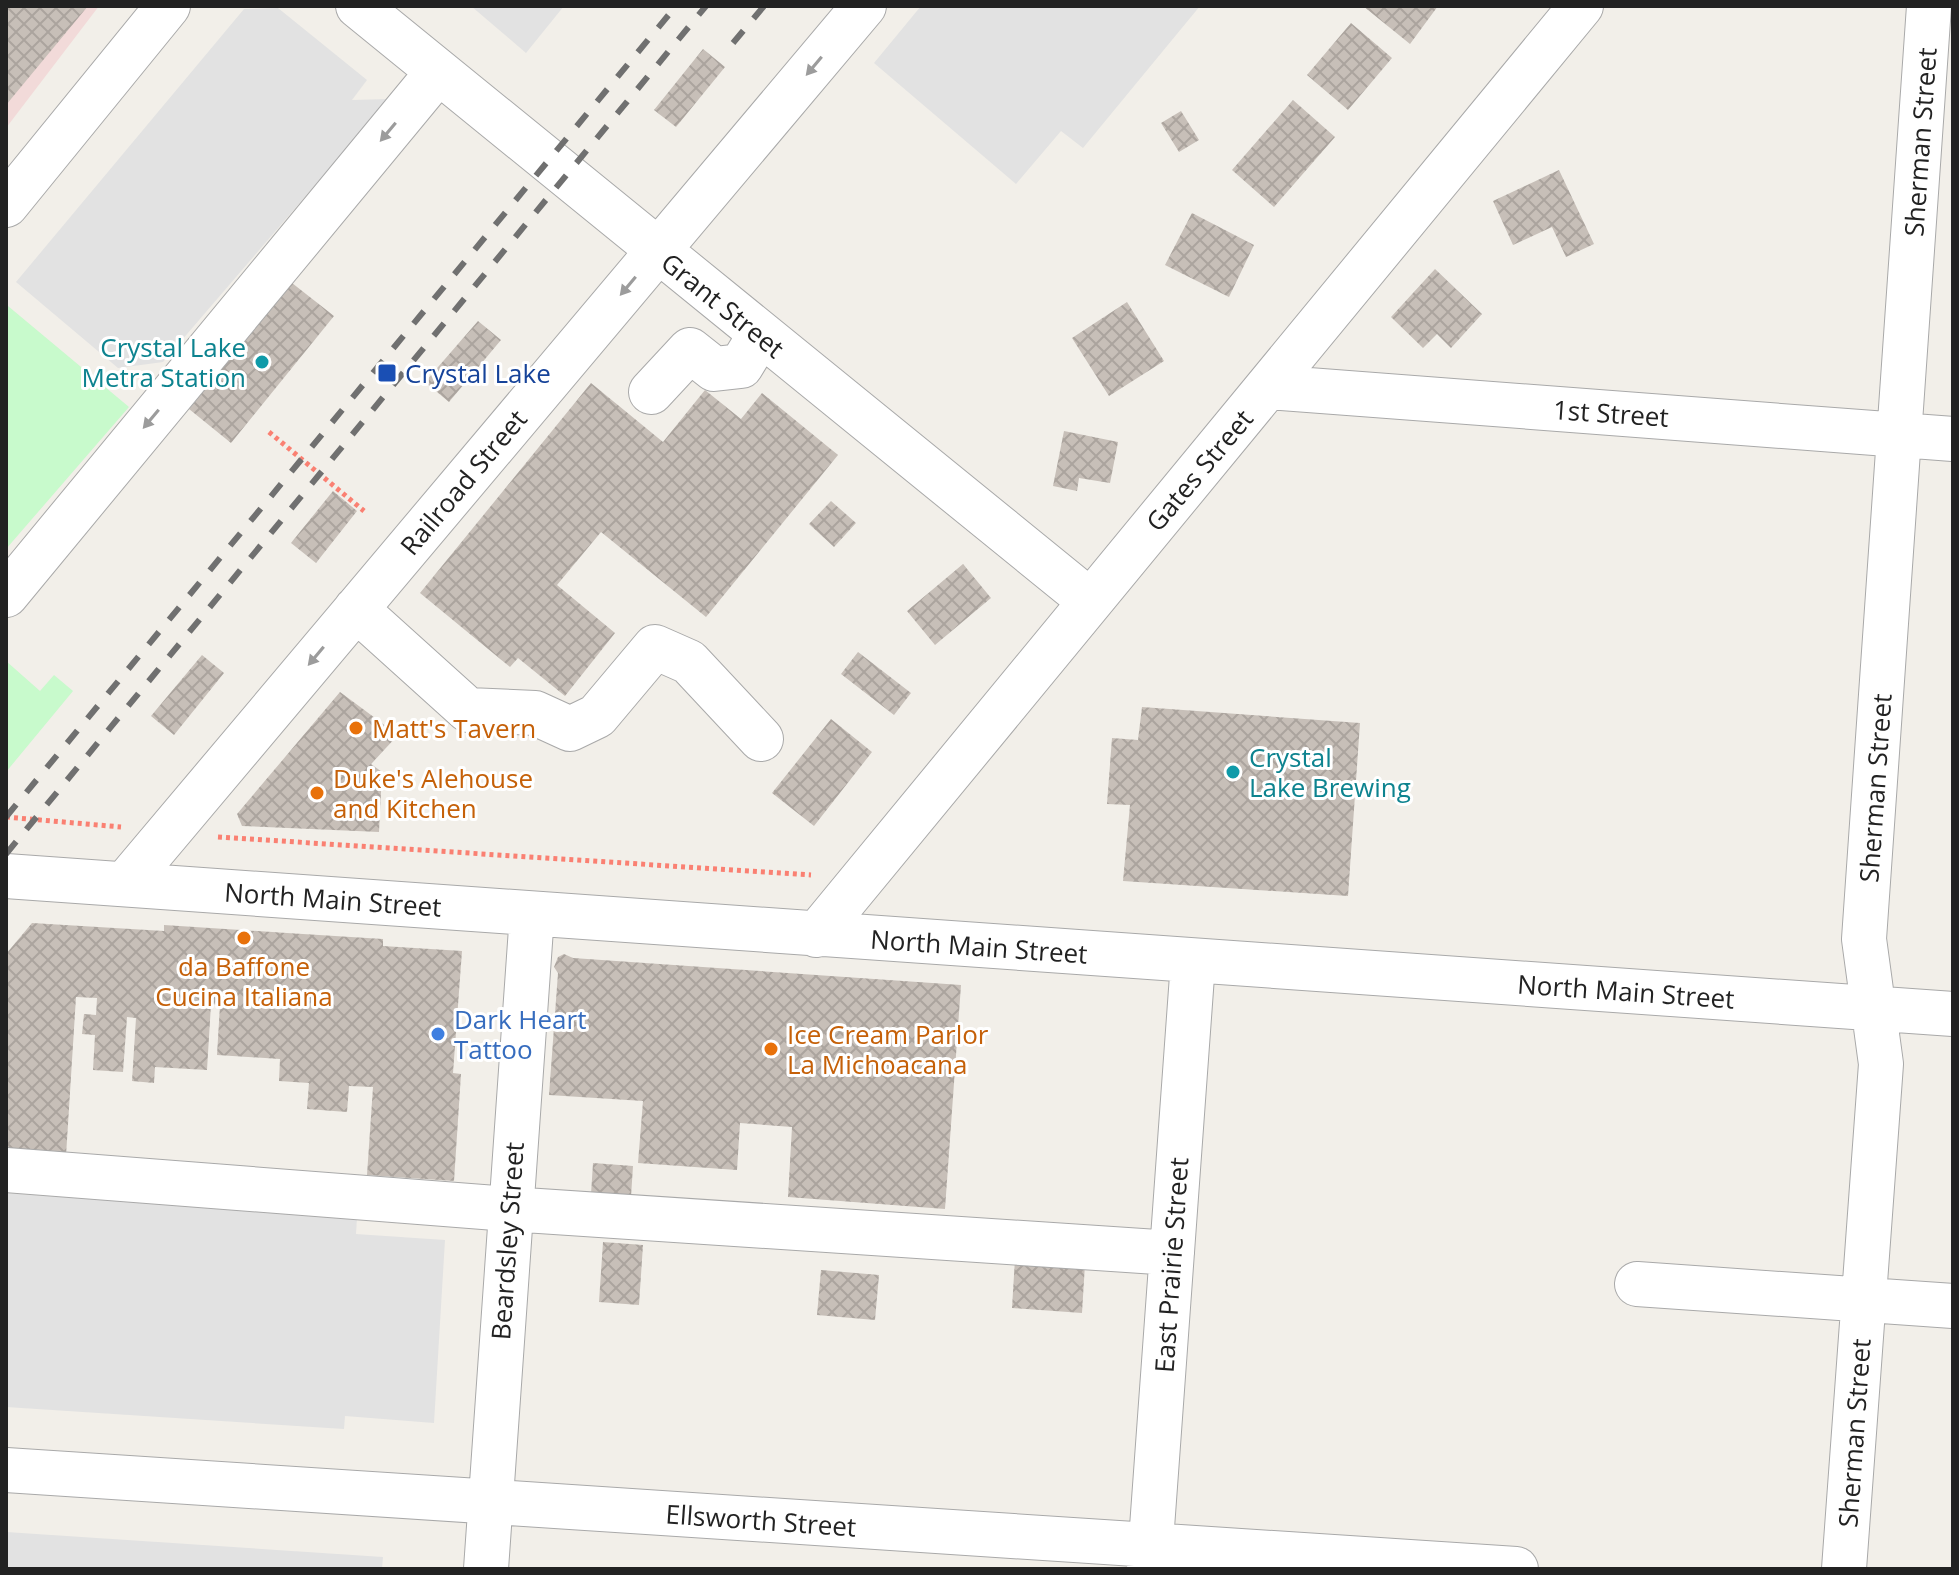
<svg xmlns="http://www.w3.org/2000/svg" width="1959" height="1575" viewBox="0 0 1959 1575" font-family="'Open Sans',sans-serif">
	<style>
		.commercial { fill: #f2dad9 }
		.park { fill: #c8facc }
		.parking { fill: #e2e2e2 }
		.building { fill: url(#building-cross-hatch) }
		.lines { fill: none; stroke-linecap: round; stroke-linejoin: round }
		.minor-casing { stroke: #a9a9a9; stroke-width: 46 }
		.path { stroke: #fa8072; stroke-width: 5; stroke-dasharray: 4 4; stroke-linecap: butt }
		.minor { stroke: #fff; stroke-width: 44 }
		.rail { stroke: #707070; stroke-width: 6; stroke-dasharray: 16 16; stroke-linecap: butt }
		.oneway { fill: #9c9c9c }
		.culture-dot { fill: #0f9aa8; stroke: #fff; stroke-width: 3 }
		.transit-dot { fill: #1a4fb4; stroke: #fff; stroke-width: 3 }
		.food-dot { fill: #e8710a; stroke: #fff; stroke-width: 3 }
		.shop-dot { fill: #3f7fe0; stroke: #fff; stroke-width: 3 }
		.labels { text-anchor: middle; dominant-baseline: central; stroke-width: 6; stroke-linejoin: round; paint-order: stroke }
		.street-label { font-size: 26px; fill: #222; stroke: #fff }
		.culture-label { font-size: 26px; fill: #0d838f; stroke: #fff; text-anchor: end }
		.transit-label { font-size: 26px; fill: #164399; stroke: #fff; text-anchor: start }
		.food-label { font-size: 26px; fill: #c56008; stroke: #fff; text-anchor: start }
		.shop-label { font-size: 26px; fill: #366cbe; stroke: #fff; text-anchor: start }
	</style>
	<defs>
		<pattern id="building-cross-hatch" width="8" height="8" patternUnits="userSpaceOnUse" patternTransform="scale(2)"><rect width="8" height="8" fill="#c7bfb8"/><path d="M0 0l8 8M0 8l8-8" fill="none" stroke="#aba49e"/></pattern>
	</defs>
	<rect width="100%" height="100%" fill="#f2efe9"/>
	<!-- commercial -->
	<path class="commercial" d="M6,6H99L6,128Z"/>
	<!-- park -->
	<path class="park" d="M8,306L129,407L6,549V308Z
		M6,661L40,691L54,675L73,691L6,772Z"/>
	<!-- parking -->
	<path class="parking" d="M471,6H564L526,53Z
		M921,6H1200L1083,148L1061,131L1016,184L874,63Z
		M278,8L367,80L352,100L389,99L163,362L118,368L16,282L244,9Z
		M6,1193L357,1218L356,1234L445,1240L434,1423L345,1416L344,1429L6,1407Z
		M6,1532L383,1557L382,1569H6Z"/>
	<!-- building -->
	<path class="building" d="M6,6H88L6,105Z
		M1363,6H1438L1410,44Z
		M1351,23L1392,58L1348,110L1307,75Z
		M703,49L725,67L676,127L654,110Z
		M1293,100L1335,137L1274,207L1232,170Z
		M1181,111L1199,140L1179,152L1161,123Z
		M1559,170L1594,244L1566,257L1552,227L1513,245L1493,201Z
		M1192,213L1254,245L1229,297L1165,265Z
		M1435,269L1482,314L1451,348L1437,334L1423,348L1391,317Z
		M292,283L334,316L231,443L189,409Z
		M1127,302L1164,361L1109,396L1072,338Z
		M478,321L501,340L449,402L425,382Z
		M591,383L663,442L705,390L741,419L762,393L838,455L706,617L601,532L557,585L615,633L565,696L518,658L510,667L420,593Z
		M1064,431L1118,442L1110,483L1079,478L1077,491L1053,486Z
		M333,491L357,511L316,563L291,543Z
		M831,501L856,523L834,547L809,524Z
		M963,564L991,598L935,645L907,611Z
		M858,652L911,693L894,715L841,674Z
		M202,655L224,673L174,735L151,716Z
		M340,692L398,735L371,764L382,772L379,832L242,826L237,814Z
		M1142,707L1360,723L1348,896L1123,881L1130,805L1107,804L1112,738L1138,740Z
		M831,719L872,752L814,826L772,793Z
		M32,923L164,931V925L287,933L383,939V946L462,951L453,1073L461,1074L454,1181L367,1175L373,1087L349,1086L347,1112L307,1109L309,1083L279,1081L280,1059L217,1055L220,1005L211,1004L207,1070L155,1067L154,1083L132,1081L136,1018L127,1017L123,1072L93,1070L95,1035L82,1034L84,1014L96,1015L97,998L76,997L66,1156L6,1152V954Z
		M564,954L573,958L961,985L945,1209L788,1197L792,1127L740,1123L737,1170L638,1163L643,1101L549,1095L558,973L554,967L558,957Z
		M593,1163L633,1166L630,1212L590,1210Z
		M603,1242L643,1245L639,1305L599,1302Z
		M1015,1259L1085,1264L1082,1313L1012,1308Z
		M821,1270L879,1275L875,1320L817,1315Z"/>
	<g class="lines">
		<!-- minor casing -->
		<g class="minor-casing">
			<path id="minor" d="M358,6L1090,601
				M6,205L168,6
				M1269,387L1953,439
				M651,392L690,350L714,369L741,366L760,335
				M6,595L438,72
				M356,609L468,710L535,713L570,729L597,716L655,647L689,662L761,739
				M6,876L1953,1014
				M125,884L864,6
				M816,935L1581,6
				M6,1170L509,1209L1172,1253
				M1637,1284L1953,1306
				M6,1470L1516,1569
				M486,1569L532,914
				M1149,1569L1193,962
				M1844,1569L1881,1064L1864,939L1929,6"/>
		</g>
		<!-- path -->
		<path class="path" d="M269,432L364,511
			M6,817L121,827
			M218,837L811,875"/>
		<!-- minor -->
		<use href="#minor" class="minor"/>
		<!-- rail -->
		<path class="rail" d="M733,43L764,6
			M6,817L676,6
			M6,854L706,6"/>
	</g>
	<!-- one-way arrows -->
	<defs><path id="oneway-solid" d="M-6-.8H1V-3.2L6.5 0L1 3.2V.8H-6Z" transform="scale(2)"/></defs>
	<g class="oneway">
		<use href="#oneway-solid" transform="translate(814 66) rotate(130)"/>
		<use href="#oneway-solid" transform="translate(388 132) rotate(130)"/>
		<use href="#oneway-solid" transform="translate(628 286) rotate(130)"/>
		<use href="#oneway-solid" transform="translate(151 419) rotate(130)"/>
		<use href="#oneway-solid" transform="translate(316 656) rotate(130)"/>
	</g>
	<!-- markers -->
	<g class="culture-dot">
		<circle cx="262" cy="362" r="8"/>
		<circle cx="1233" cy="772" r="8"/>
	</g>
	<rect class="transit-dot" x="377" y="363" width="20" height="20" rx="4"/>
	<g class="food-dot">
		<circle cx="356" cy="728" r="8"/>
		<circle cx="317" cy="793" r="8"/>
		<circle cx="244" cy="938" r="8"/>
		<circle cx="771" cy="1049" r="8"/>
	</g>
	<circle class="shop-dot" cx="438" cy="1034" r="8"/>
	<g class="labels">
		<!-- street labels -->
		<g class="street-label">
			<text transform="translate(1920 142) rotate(-86)">Sherman Street</text>
			<text transform="translate(723 305) rotate(39)">Grant Street</text>
			<text transform="translate(1611 413) rotate(4)">1st Street</text>
			<text transform="translate(1199 470) rotate(-50)">Gates Street</text>
			<text transform="translate(463 482) rotate(-50)">Railroad Street</text>
			<text transform="translate(1875 788) rotate(-86)">Sherman Street</text>
			<text transform="translate(333 899) rotate(4)">North Main Street</text>
			<text transform="translate(979 946) rotate(4)">North Main Street</text>
			<text transform="translate(1626 991) rotate(4)">North Main Street</text>
			<text transform="translate(507 1241) rotate(-86)">Beardsley Street</text>
			<text transform="translate(1171 1265) rotate(-86)">East Prairie Street</text>
			<text transform="translate(1854 1433) rotate(-86)">Sherman Street</text>
			<text transform="translate(761 1520) rotate(4)">Ellsworth Street</text>
		</g>
		<!-- culture labels -->
		<g class="culture-label">
			<text x="246" y="347">Crystal Lake<tspan x="246" dy="30">Metra Station</tspan></text>
			<text x="1249" y="757" text-anchor="start">Crystal<tspan x="1249" dy="30">Lake Brewing</tspan></text>
		</g>
		<!-- transit labels -->
		<g class="transit-label">
			<text x="405" y="373">Crystal Lake</text>
		</g>
		<!-- food labels -->
		<g class="food-label">
			<text x="372" y="728">Matt's Tavern</text>
			<text x="333" y="778">Duke's Alehouse<tspan x="333" dy="30">and Kitchen</tspan></text>
			<text x="244" y="966" text-anchor="middle">da Baffone<tspan x="244" dy="30">Cucina Italiana</tspan></text>
			<text x="787" y="1034">Ice Cream Parlor<tspan x="787" dy="30">La Michoacana</tspan></text>
		</g>
		<!-- shop labels -->
		<g class="shop-label">
			<text x="454" y="1019">Dark Heart<tspan x="454" dy="30">Tattoo</tspan></text>
		</g>
	</g>
	<!-- border -->
	<rect width="1959" height="1575" fill="none" stroke="#222222" stroke-width="16"/>
</svg>
